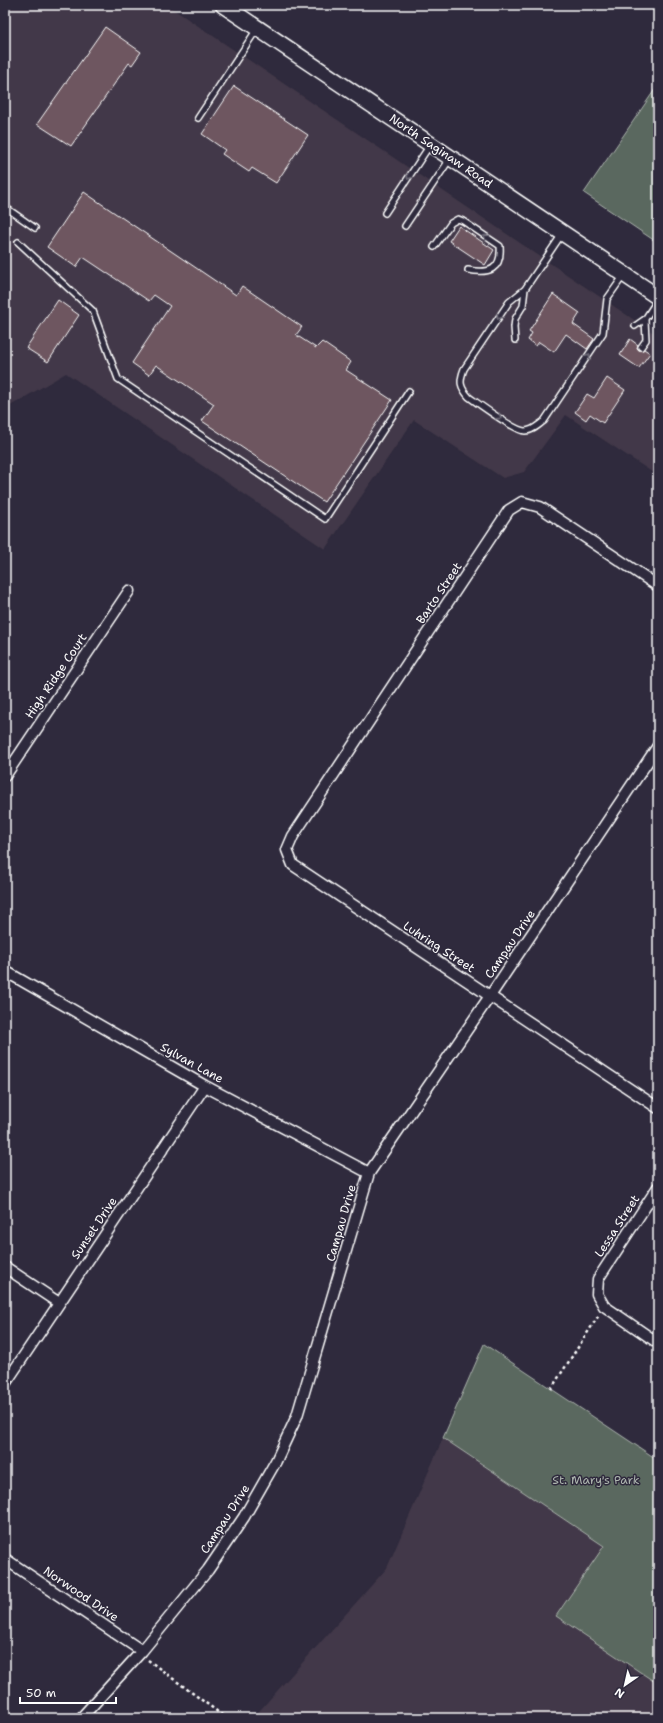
<svg xmlns="http://www.w3.org/2000/svg" width="663" height="1723" viewBox="0 0 663 1723" font-family="'Shantell Sans',sans-serif">
	<style>
		.built { fill: #423848 }
		.green { fill: #5a685e; stroke: #acb4ae }
		.building { fill: #6e5760; stroke: #fff }
		.lines { fill: none; stroke-linecap: round; stroke-linejoin: round }
		.service-casing { stroke: #fff; stroke-width: 8 }
		.minor-casing { stroke: #fff; stroke-width: 13 }
		.secondary-casing { stroke: #fff; stroke-width: 18 }
		.path { stroke: #fff; stroke-width: 2.5; stroke-dasharray: 3 3; stroke-linecap: butt }
		.service { stroke: #2f2a3d; stroke-width: 5 }
		.minor { stroke: #2f2a3d; stroke-width: 10 }
		.secondary { stroke: #2f2a3d; stroke-width: 15 }
		.oneway { stroke: #6d6a77 }
		.labels { text-anchor: middle; dominant-baseline: central; stroke-width: 3; stroke-linejoin: round; paint-order: stroke }
		.street-label { font-size: 12px; fill: #fff; stroke: #2f2a3d }
		.park-label { font-size: 12px; fill: #acb4ae; stroke: #2f2a3d }
	</style>
	<rect width="100%" height="100%" fill="#2f2a3d"/>
	<filter id="ink" filterUnits="userSpaceOnUse"><feTurbulence type="fractalNoise" baseFrequency=".025" numOctaves="2"/><feDisplacementMap in="SourceGraphic" scale="8" xChannelSelector="R" yChannelSelector="G"/><feConvolveMatrix kernelMatrix="1 2 1 2 8 2 1 2 1" color-interpolation-filters="sRGB"/></filter>
	<g filter="url(#ink)">
		<!-- built -->
		<path class="built" d="M5,5H167L658,336V476L566,415L524,472L503,478L414,420L325,549L66,373L5,409Z
			M443,1438L604,1546L556,1616L658,1684V1718H253L387,1568Z"/>
		<!-- green -->
		<path class="green" d="M658,85V243L584,193Z
			M484,1344L658,1460V1684L556,1616L604,1546L443,1438Z"/>
		<!-- building -->
		<path class="building" d="M105,27L141,52L132,65L129,63L71,146L37,124Z
			M234,86L308,135L276,183L252,168L249,172L222,154L225,150L202,134Z
			M84,192L236,295L242,286L302,327L296,335L316,348L322,342L351,362L346,370L392,400L324,502L202,421L214,404L156,365L149,375L132,363L170,306L154,295L149,301L83,257L76,267L47,247Z
			M459,226L494,250L485,265L449,241Z
			M553,294L580,313L573,324L594,339L587,349L566,334L554,352L539,342L536,346L528,340L532,333L529,331Z
			M58,300L79,315L48,362L26,348Z
			M630,339L638,345L637,348L639,350L644,349L650,353L639,368L620,355Z
			M607,378L625,390L603,423L590,414L586,420L575,412L587,394L594,398Z"/>
		<g class="lines">
			<!-- service casing -->
			<g class="service-casing">
				<path id="service" d="M198,118L257,29
					M5,207L35,228
					M385,213L430,145
					M405,226L450,159
					M562,234L525,289L509,302L464,369C459,382 460,387 469,397C479,404 515,431 525,431C533,431 538,425 544,421L603,333L607,299L624,275
					M18,242L93,311L118,379L325,519L409,391
					M434,247L451,223L458,219L463,221L500,246C502,270 489,274 468,270
					M635,326L645,319L658,299
					M515,340L514,327L515,319L523,306L525,289
					M641,347L646,340L645,319"/>
			</g>
			<!-- minor casing -->
			<g class="minor-casing">
				<path id="minor" d="M658,586L540,507L522,502L509,510L293,836L287,850L293,865L658,1108
					M5,776L129,591
					M5,971L205,1086L369,1173
					M658,1187L598,1279L597,1294L604,1306L658,1343
					M5,1267L59,1303
					M5,1384L205,1086
					M5,1559L142,1651
					M81,1718L142,1651L208,1570L244,1517L276,1461L297,1416L369,1173L490,996L658,746"/>
			</g>
			<!-- secondary casing -->
			<g class="secondary-casing">
				<path id="secondary" d="M223,5L658,297"/>
			</g>
			<!-- path -->
			<path class="path" d="M551,1389L599,1315
				M148,1660L226,1718"/>
			<!-- service -->
			<use href="#service" class="service"/>
			<!-- minor -->
			<use href="#minor" class="minor"/>
			<!-- secondary -->
			<use href="#secondary" class="secondary"/>
		</g>
		<!-- one-way arrows -->
		<defs><path id="oneway-chevron" d="M-2-3.5L2.5 0L-2 3.5" fill="none" stroke-width="1.6" stroke-linecap="round" stroke-linejoin="round"/></defs>
		<g class="oneway">
			<use href="#oneway-chevron" transform="translate(409 177) rotate(124)"/>
			<use href="#oneway-chevron" transform="translate(486 237) rotate(-145)"/>
			<use href="#oneway-chevron" transform="translate(499 317) rotate(124)"/>
			<use href="#oneway-chevron" transform="translate(588 356) rotate(-56)"/>
			<use href="#oneway-chevron" transform="translate(499 417) rotate(34)"/>
		</g>
	</g>
	<g class="labels">
		<!-- street labels -->
		<g class="street-label">
			<text transform="translate(441 151) rotate(34)">North Saginaw Road</text>
			<text transform="translate(439 593) rotate(-56)">Barto Street</text>
			<text transform="translate(56 676) rotate(-56)">High Ridge Court</text>
			<text transform="translate(510 944) rotate(-56)">Campau Drive</text>
			<text transform="translate(439 947) rotate(33)">Luhring Street</text>
			<text transform="translate(192 1063) rotate(29)">Sylvan Lane</text>
			<text transform="translate(341 1223) rotate(-74)">Campau Drive</text>
			<text transform="translate(617 1226) rotate(-57)">Lessa Street</text>
			<text transform="translate(94 1228) rotate(-56)">Sunset Drive</text>
			<text transform="translate(225 1519) rotate(-57)">Campau Drive</text>
			<text transform="translate(81 1594) rotate(34)">Norwood Drive</text>
		</g>
		<!-- park labels -->
		<g class="park-label">
			<text x="596" y="1480">St. Mary's Park</text>
		</g>
	</g>
	<!-- margin -->
	<rect width="663" height="1723" fill="none" stroke="#2f2a3d" stroke-width="20"/>
	<rect x="10" y="10" width="643" height="1703" fill="none" stroke="#fff" stroke-width="1.5" filter="url(#ink)"/>
	<!-- north arrow -->
	<g transform="translate(625 1685) rotate(214)" stroke="#2f2a3d" stroke-width="3" paint-order="stroke">
	<path d="M0-3L7 15L0 10L-7 15Z" fill="#ffffff"/>
	<text y="-6" font-size="11" font-weight="bold" text-anchor="middle" fill="#ffffff">N</text>
	</g>
	<!-- scale -->
	<path d="M20 1697v6h96v-6" fill="none" stroke="#ffffff" stroke-width="2"/>
	<text x="26" y="1697" font-size="12" fill="#ffffff" stroke="#2f2a3d" stroke-width="3" paint-order="stroke">50 m</text>
</svg>
